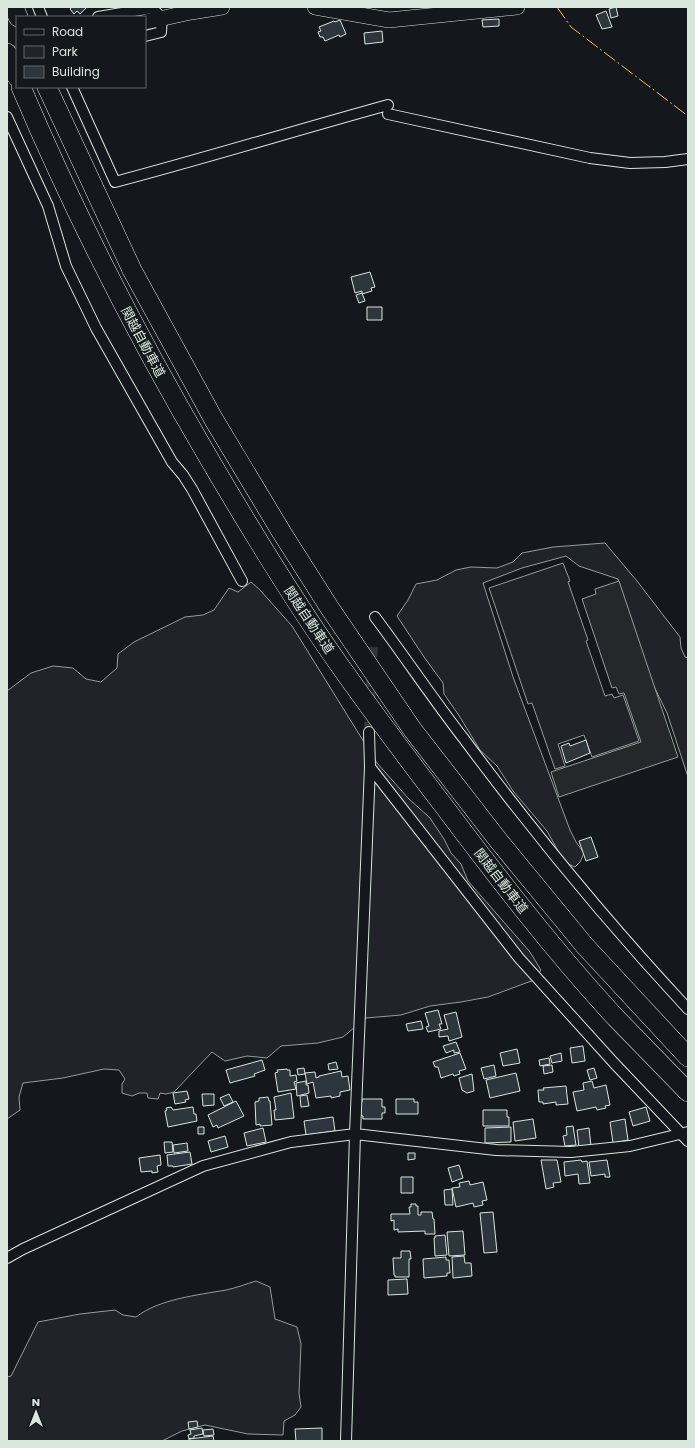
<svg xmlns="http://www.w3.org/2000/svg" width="695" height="1448" viewBox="0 0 695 1448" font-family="Poppins,'Noto Sans JP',sans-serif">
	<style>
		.green { fill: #202428; stroke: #939e99 }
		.parking { fill: #24282b; stroke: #939e99 }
		.building { fill: #2c363c; stroke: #d8e6dc }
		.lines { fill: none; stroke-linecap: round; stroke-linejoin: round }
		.street-tunnel { stroke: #313739; stroke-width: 10; stroke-dasharray: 10 5; stroke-linecap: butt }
		.street-casing { stroke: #d8e6dc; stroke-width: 12 }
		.secondary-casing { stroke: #d8e6dc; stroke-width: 16 }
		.highway-casing { stroke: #d8e6dc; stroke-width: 20 }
		.street { stroke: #14181c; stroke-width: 10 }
		.secondary { stroke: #14181c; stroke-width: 15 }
		.highway { stroke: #14181c; stroke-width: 19 }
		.power { stroke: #ffb74d; stroke-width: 1; stroke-dasharray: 14 3 2 3; stroke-linecap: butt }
		.labels { text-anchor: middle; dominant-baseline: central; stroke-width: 3; stroke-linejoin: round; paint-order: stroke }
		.street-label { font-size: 13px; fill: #d8e6dc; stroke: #14181c }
	</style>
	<rect width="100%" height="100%" fill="#14181c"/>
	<!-- green -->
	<path class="green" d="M605,543L637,581L680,637L681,648L685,657L688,658V777L667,713L646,670L618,579L579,566L566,556L522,568L483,583L513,677L570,830L576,842L584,853L580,862L575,867L566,863L561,856L547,831L513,791L497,766L480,750L458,714L444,694L443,683L424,657L397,616L408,600L416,584L437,580L456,570L471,567L497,568L513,562L522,553L553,547Z
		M563,563L570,581L568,582L588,640L586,641L605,696L612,694L614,698L623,695L639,741L592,757L584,735L558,744L565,766L555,769L532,703L528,704L489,588Z
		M251,582L260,590L292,626L377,763L408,798L430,818L444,839L451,853L461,864L468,881L530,952L541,970L534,980L488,997L461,1002L430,1006L401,1015L366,1018L343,1037L318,1043L281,1046L267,1058L247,1056L225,1061L212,1052L174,1092L166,1094L160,1093L158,1099L148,1098L147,1093H139L132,1096L122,1093V1084L125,1079L119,1070L104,1069L63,1078L23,1083L19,1097L20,1110L7,1119V691L31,673L53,666L73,668L86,679L101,682L117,668L118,654L134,642L185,617L203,615L214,610L229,588L238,592Z
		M256,1281L270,1287L275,1319L297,1327L301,1344L299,1393L301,1407L295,1415L284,1421L283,1435L248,1434L205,1425L182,1431L162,1441H7V1377L11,1376L38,1322L80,1314L115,1310L123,1315L136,1317C159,1299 198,1295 226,1290C236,1288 246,1284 256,1281Z"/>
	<!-- parking -->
	<path class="parking" d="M619,581L678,757L559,797L551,772L641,742L624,693L619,694L616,687L612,688L582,599L596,594L595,589Z"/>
	<!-- building -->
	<path class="building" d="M72,7H87L80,14L77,11L74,14L70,9Z
		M616,7L618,16L611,18L609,9Z
		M606,11L612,27L602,29L596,15Z
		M499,19V26L483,27L482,20Z
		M340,20L346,34L340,37L339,35L325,41L323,37H320L318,32L321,31L319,27L334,21L335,22Z
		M382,31L383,42L365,44L364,33Z
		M370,272L375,287L371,288L372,291L362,294V291L355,293L351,277Z
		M362,293L365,301L359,303L356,295Z
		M367,307H382V320H367Z
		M586,740L590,753L566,763L561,746L569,743L570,746Z
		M591,837L598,857L586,861L579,841Z
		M438,1010L442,1024H439L441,1029L428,1032L426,1027L429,1026L425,1013Z
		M456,1012L462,1037L449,1041L448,1036L439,1037V1031L448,1029L444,1015Z
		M421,1021L423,1029L408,1031L406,1024Z
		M456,1042L460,1052L454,1053V1050L446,1053L443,1046Z
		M583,1046L585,1061L572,1063L570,1048Z
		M517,1049L520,1063L503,1066L500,1053Z
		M460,1053L466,1069L459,1071L460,1074L454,1076L453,1074L441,1078L438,1067H435L433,1062Z
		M561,1053L562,1061L552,1063L550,1056Z
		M549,1058L550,1064L540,1066L539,1060Z
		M262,1060L265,1070L254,1074L255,1076L230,1083L226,1070Z
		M336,1062L338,1069L329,1070L328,1064Z
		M494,1065L496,1076L484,1079L481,1068Z
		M552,1065L553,1072L544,1074L543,1066Z
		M304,1068L305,1074L298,1075L297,1069Z
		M594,1068L597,1078L590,1080L587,1070Z
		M287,1069V1070H290V1076L296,1075L297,1081L294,1082L296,1089L278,1092L275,1073L278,1072L277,1070Z
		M341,1071L342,1077L348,1076L350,1090L340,1092V1096L331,1098V1096L316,1098L313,1082L307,1084L305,1073L315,1072L316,1078L319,1077V1076Z
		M516,1073L520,1091L490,1098L486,1080Z
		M472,1074L474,1091L467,1093L462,1090L459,1078Z
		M306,1081V1085H308L309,1093L297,1096L296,1083Z
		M592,1081L594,1088L606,1085L610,1105L605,1106L606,1108L597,1110L596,1107L577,1111L573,1092L584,1090L583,1083Z
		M566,1086L568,1104L556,1105V1102L543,1104V1102H539L538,1090H544L543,1088Z
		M187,1091L189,1099L185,1100L186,1102L175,1104L173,1093Z
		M291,1093L294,1118L275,1120L274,1110H276L274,1097Z
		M202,1094H214V1105L203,1106Z
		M229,1094L233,1102L224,1106L220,1098Z
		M307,1095L309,1106L301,1107L300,1096Z
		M268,1097L269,1101H270L272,1125L260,1126V1124L256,1125L255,1102L259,1101V1098Z
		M362,1099H382V1107H385V1113H382V1119H363V1116L359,1115V1102H362Z
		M396,1099H414V1102H418V1114H396Z
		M236,1101L244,1116L218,1128L217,1125L213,1127L208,1115Z
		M171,1107L173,1110L193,1107L194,1114H196L197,1121L168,1127L165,1111L167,1110L166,1108Z
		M646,1107L650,1121L633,1126L629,1112Z
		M483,1110H507V1117H509V1126H483Z
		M333,1117L335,1131L306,1135L304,1121Z
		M533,1119L536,1138L515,1141L513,1122Z
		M625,1119L628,1140L613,1143L610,1122Z
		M573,1126L576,1145L565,1146L563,1136L567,1135L566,1127Z
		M198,1127H204V1134H198Z
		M511,1127V1142L485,1143V1128Z
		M263,1128L266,1142L247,1146L244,1133Z
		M589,1128L591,1146L579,1147L577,1130Z
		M225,1136L228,1147L211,1152L208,1141Z
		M164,1142H172L173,1152L165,1153Z
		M187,1143L188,1151L174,1153L173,1145Z
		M190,1152L192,1164L173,1167V1166H168L167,1155Z
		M408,1153H415V1159L408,1160Z
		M160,1155L161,1165L157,1166L158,1172L152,1173V1171L141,1172L139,1158Z
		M541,1160H557L561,1182L553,1183L554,1187L546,1189Z
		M581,1160L582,1162L587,1161L590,1183L579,1184L578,1174L565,1176L564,1162Z
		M607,1160L610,1177H605V1174L591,1176L589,1162Z
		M459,1165L463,1178L452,1182L448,1168Z
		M401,1177H413V1193H401Z
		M469,1181L470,1185L483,1182L487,1200L482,1201L483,1205L474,1207L473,1203L456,1207L452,1188L460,1187L459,1183Z
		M452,1189L453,1205H445L444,1190Z
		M411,1204H416V1206H418V1215H421V1212H432L433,1219H434L435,1234H425V1231L398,1232V1229L394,1230V1220L391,1221V1214H410L409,1207H411Z
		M493,1212L497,1252L484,1253L480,1213Z
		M463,1231L465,1255L449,1256L447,1232Z
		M445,1235L447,1255L435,1256L434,1238H435V1236Z
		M401,1251H410L411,1259H409V1277H395V1275H394L393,1258H401Z
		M464,1256L465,1263H471L472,1276L453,1278L452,1257Z
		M446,1257V1260H449L450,1273H447V1276L424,1278L423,1259Z
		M407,1279L408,1294L388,1295V1280Z
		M197,1421L198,1427L189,1429L188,1422Z
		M202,1428L203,1434L194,1436V1438L189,1439L188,1435L191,1434L190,1430Z
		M322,1428V1441H296L295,1429Z
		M213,1429L214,1435L204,1436L203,1430Z
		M213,1436L214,1441H189V1439Z"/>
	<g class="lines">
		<!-- street-tunnel -->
		<path class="street-tunnel" d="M369,732L373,642"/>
		<!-- street casing -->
		<g class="street-casing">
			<path id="street" d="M38,7L42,17
				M98,17L152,8L162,18L161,32L145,36
				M72,87L115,182C206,158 297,130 388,105
				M388,114L590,158L630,163L665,162L688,159
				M7,117L48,206L66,266L96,328L172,462L183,475L192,489L242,581
				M375,617C405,657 433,699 464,739C534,833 608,923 688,1009
				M370,767L519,958L614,1063L688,1141
				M7,1258L23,1249L203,1166L291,1142L355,1134L496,1150L571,1152L630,1146L688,1132
				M346,1441L355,1134L370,767L369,732"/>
		</g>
		<!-- secondary casing -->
		<g class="secondary-casing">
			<path id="secondary" d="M315,7L389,20L517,7
				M145,22L191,12L222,7"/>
		</g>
		<!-- highway casing -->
		<g class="highway-casing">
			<path id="highway" d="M14,7L18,17
				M7,53L17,77
				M21,87C76,217 139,340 211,462C251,530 292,598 338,663C372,711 407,758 443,805C498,878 554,951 616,1018C640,1043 664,1067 688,1092
				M47,87L132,270L214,420L282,533L329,607L412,729L498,840L585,946L688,1057"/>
		</g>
		<!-- street -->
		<use href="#street" class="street"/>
		<!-- secondary -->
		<use href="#secondary" class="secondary"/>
		<!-- highway -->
		<use href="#highway" class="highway"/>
		<!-- power -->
		<path class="power" d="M557,7L571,27L688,116"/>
	</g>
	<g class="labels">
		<!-- street labels -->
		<g class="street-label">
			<text transform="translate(143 342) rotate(62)">関越自動車道</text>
			<text transform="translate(309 620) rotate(56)">関越自動車道</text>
			<text transform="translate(501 881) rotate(52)">関越自動車道</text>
		</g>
	</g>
	<!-- border -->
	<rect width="695" height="1448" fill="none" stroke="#d8e6dc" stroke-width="16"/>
	<!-- legend -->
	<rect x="16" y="16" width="130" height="72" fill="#14181c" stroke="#626a69"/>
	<rect x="24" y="29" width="20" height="6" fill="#14181c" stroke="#626a69"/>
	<text x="52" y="36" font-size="12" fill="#d8e6dc">Road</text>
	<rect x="24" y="46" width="20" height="12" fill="#202428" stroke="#626a69"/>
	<text x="52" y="56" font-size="12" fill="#d8e6dc">Park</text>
	<rect x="24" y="66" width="20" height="12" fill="#2c363c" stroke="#626a69"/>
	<text x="52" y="76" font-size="12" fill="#d8e6dc">Building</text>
	<!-- north arrow -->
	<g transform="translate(36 1412)" stroke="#14181c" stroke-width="3" paint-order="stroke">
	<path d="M0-3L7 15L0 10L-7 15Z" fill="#d8e6dc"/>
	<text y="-6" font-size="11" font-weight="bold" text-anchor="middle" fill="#d8e6dc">N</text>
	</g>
</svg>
